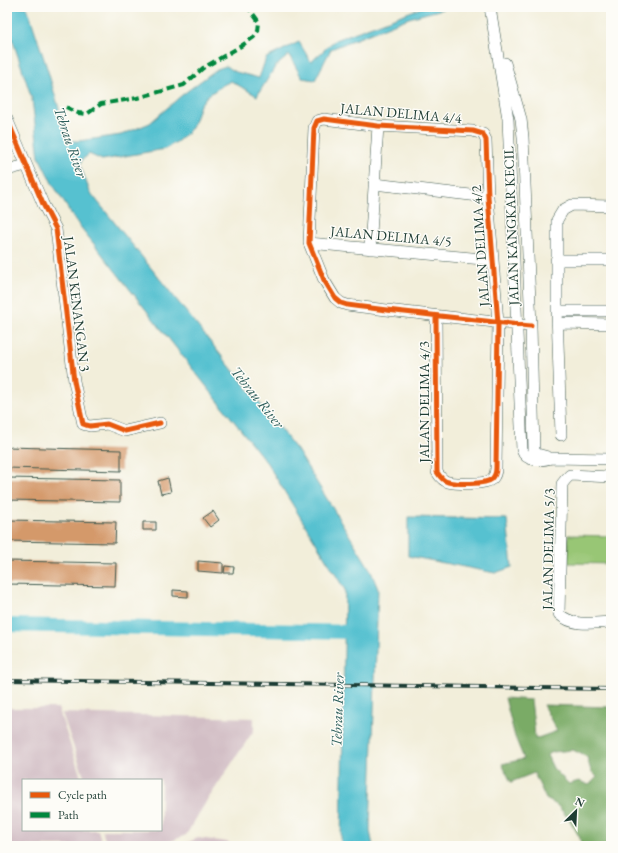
<svg xmlns="http://www.w3.org/2000/svg" width="618" height="853" viewBox="0 0 618 853" font-family="'EB Garamond',serif">
	<style>
		.industrial { fill: #d2bec5 }
		.green { fill: #98c674; stroke: #5c8254 }
		.forest { fill: #7aab66; stroke: #4c744d; fill-rule: evenodd }
		.water { fill: #56c1d0; stroke: #3a7f82 }
		.lines { fill: none; stroke-linecap: round; stroke-linejoin: round }
		.river { stroke: #56c1d0; stroke-width: 14 }
		.building { fill: #d4996b }
		.minor-casing { stroke: #3f584d; stroke-width: 12 }
		.minor { stroke: #fff; stroke-width: 11 }
		.rail-casing { stroke: #1f3d34; stroke-width: 4 }
		.rail { stroke: #fdfcf7; stroke-width: 2.5; stroke-dasharray: 8; stroke-linecap: butt }
		.quiet { stroke: #00873e; stroke-width: 4; stroke-dasharray: 8 4; stroke-linecap: butt }
		.cycleway-casing { stroke: #fdfcf7; stroke-width: 8 }
		.cycleway { stroke: #e8590c; stroke-width: 5 }
		.labels { text-anchor: middle; dominant-baseline: central; stroke-width: 3; stroke-linejoin: round; paint-order: stroke }
		.street-label { font-size: 14px; fill: #1f3d34; stroke: #fdfcf7 }
		.water-label { font-size: 15px; font-style: italic; fill: #2d5e5b; stroke: #fdfcf7 }
	</style>
	<rect width="100%" height="100%" fill="#fdfcf7"/>
	<filter id="ink" filterUnits="userSpaceOnUse"><feTurbulence type="fractalNoise" baseFrequency=".025" numOctaves="2"/><feDisplacementMap in="SourceGraphic" scale="8" xChannelSelector="R" yChannelSelector="G"/><feConvolveMatrix kernelMatrix="1 2 1 2 8 2 1 2 1" color-interpolation-filters="sRGB"/></filter>
	<filter id="wash" filterUnits="userSpaceOnUse"><feTurbulence type="fractalNoise" baseFrequency=".012" numOctaves="4" result="noise"/><feDisplacementMap in="SourceGraphic" scale="16" xChannelSelector="R" yChannelSelector="G"/><feGaussianBlur stdDeviation="0.9" result="paint"/><feColorMatrix in="noise" values="0 0 0 0 0 0 0 0 0 0 0 0 0 0 0 0 0 1.4 0 .05"/><feComposite in="paint" operator="in"/></filter>
	<g filter="url(#wash)">
		<rect width="100%" height="100%" fill="#f2eeda"/>
		<!-- industrial -->
		<path class="industrial" d="M7,708H58L82,780H23V830H98L103,846H7Z
			M62,713L254,718V730L206,802L186,835L159,846H107L102,830H161V780H85Z
			M198,838L227,842L236,846H179Z"/>
		<!-- green -->
		<path class="green" d="M568,535L611,536V564L568,563Z"/>
		<!-- forest -->
		<path class="forest" d="M505,698L531,700L534,725L535,739L557,731L543,705L611,707V846H581L580,838L569,819L557,805L546,799L534,773L511,782L502,764L524,759L515,737ZM573,750L587,757L591,771L597,777L589,785L579,781L569,784L553,768L547,755L553,752Z"/>
		<!-- water -->
		<path class="water" d="M7,7H27L47,68L67,136L72,141H79L121,135L150,123L182,95L217,69L226,66L236,72L259,78L266,58L299,42L311,62L335,40L423,7H450L409,18L331,49L315,80L302,78L289,55L275,67L257,96L231,81L223,85L207,96L200,105L192,128L178,141L165,149L102,160L89,154L82,160L80,165L90,192L297,450L370,569L378,589L370,831L373,846H341L345,590L267,463L75,220L52,183L39,157L32,99L7,23Z
			M408,517L507,519L512,567L495,573L408,556Z"/>
		<g class="lines">
			<!-- river -->
			<path class="river" d="M7,625L355,632"/>
		</g>
		<g id="blocks">
			<!-- building -->
			<path class="building" d="M7,447L121,450V471L7,468Z
				M7,478L120,480V502L7,500Z
				M168,478L171,492L161,494L158,481Z
				M213,511L219,520L210,527L203,518Z
				M7,520L116,522L115,543L7,541Z
				M143,522H156V530H143Z
				M7,561L116,563L115,586L7,584Z
				M198,561L223,563V573L198,571Z
				M225,566L234,567L233,573H224Z
				M173,590L188,591V597L173,596Z"/>
		</g>
	</g>
	<g filter="url(#ink)">
		<use href="#blocks" fill-opacity="0" stroke="#3f584d" stroke-width="1"/>
		<g class="lines">
			<!-- minor casing -->
			<g class="minor-casing">
				<path id="minor" d="M490,7L508,119L522,450C526,462 541,461 552,458L611,459
					M505,63L521,119L523,137L531,326L534,451L537,454L548,457
					M7,119L43,204L56,229L74,381L83,424L86,425L90,426L107,424L125,431L160,423
					M7,170L26,165
					M374,184L488,197
					M309,243L493,260
					M370,249L378,126
					M556,260H611
					M557,311H611
					M436,316L437,472C440,477 443,481 448,482C457,484 485,485 492,479C495,476 496,473 496,468L498,323L488,197L486,140L483,134L473,131L378,126L324,119L317,121L314,128L309,243L324,280L335,298L341,303L347,305C408,313 469,319 531,326
					M557,323L611,324
					M561,435L557,311V220L563,210L572,205L611,206
					M611,477L570,475L566,479L562,484L559,614C573,627 594,623 611,622"/>
			</g>
			<!-- minor -->
			<use href="#minor" class="minor"/>
			<!-- rail casing -->
			<g class="rail-casing">
				<path id="rail" d="M7,680L611,689"/>
			</g>
			<!-- rail -->
			<use href="#rail" class="rail"/>
			<!-- quiet -->
			<path class="quiet" d="M66,107L78,113L87,114L101,104L137,98L184,85L203,68L241,46L254,37L258,31L259,22L248,7"/>
			<!-- cycleway casing -->
			<g class="cycleway-casing">
				<path id="cycleway" d="M7,119L43,204L56,229L74,381L83,424L86,425L90,426L107,424L125,431L160,423
					M436,316L437,472C440,477 443,481 448,482C457,484 485,485 492,479C495,476 496,473 496,468L498,323L488,197L486,140L483,134L473,131L378,126L324,119L317,121L314,128L309,243L324,280L335,298L341,303L347,305C408,313 469,319 531,326"/>
			</g>
			<!-- cycleway -->
			<use href="#cycleway" class="cycleway"/>
		</g>
	</g>
	<g class="labels">
		<!-- street labels -->
		<g class="street-label">
			<text transform="translate(401 113) rotate(5)">JALAN DELIMA 4/4</text>
			<text transform="translate(511 226) rotate(-92)">JALAN KANGKAR KECIL</text>
			<text transform="translate(391 236) rotate(5)">JALAN DELIMA 4/5</text>
			<text transform="translate(480 246) rotate(-94)">JALAN DELIMA 4/2</text>
			<text transform="translate(77 304) rotate(83)">JALAN KENANGAN 3</text>
			<text transform="translate(424 402) rotate(-90)">JALAN DELIMA 4/3</text>
			<text transform="translate(548 549) rotate(-89)">JALAN DELIMA 5/3</text>
		</g>
		<!-- water labels -->
		<g class="water-label">
			<text transform="translate(71 142) rotate(71)">Tebrau River</text>
			<text transform="translate(258 397) rotate(51)">Tebrau River</text>
			<text transform="translate(337 710) rotate(-88)">Tebrau River</text>
		</g>
	</g>
	<!-- margin -->
	<rect width="618" height="853" fill="none" stroke="#fdfcf7" stroke-width="24"/>
	<!-- legend -->
	<rect x="22" y="779" width="140" height="52" fill="#fdfcf7" stroke="#a4b0a9"/>
	<rect x="30" y="792" width="20" height="6" fill="#e8590c" stroke="#a4b0a9"/>
	<text x="58" y="799" font-size="12" fill="#1f3d34">Cycle path</text>
	<rect x="30" y="812" width="20" height="6" fill="#00873e" stroke="#a4b0a9"/>
	<text x="58" y="819" font-size="12" fill="#1f3d34">Path</text>
	<!-- north arrow -->
	<g transform="translate(576 811) rotate(24)" stroke="#fdfcf7" stroke-width="3" paint-order="stroke">
	<path d="M0-3L7 15L0 10L-7 15Z" fill="#1f3d34"/>
	<text y="-6" font-size="11" font-weight="bold" text-anchor="middle" fill="#1f3d34">N</text>
	</g>
</svg>
